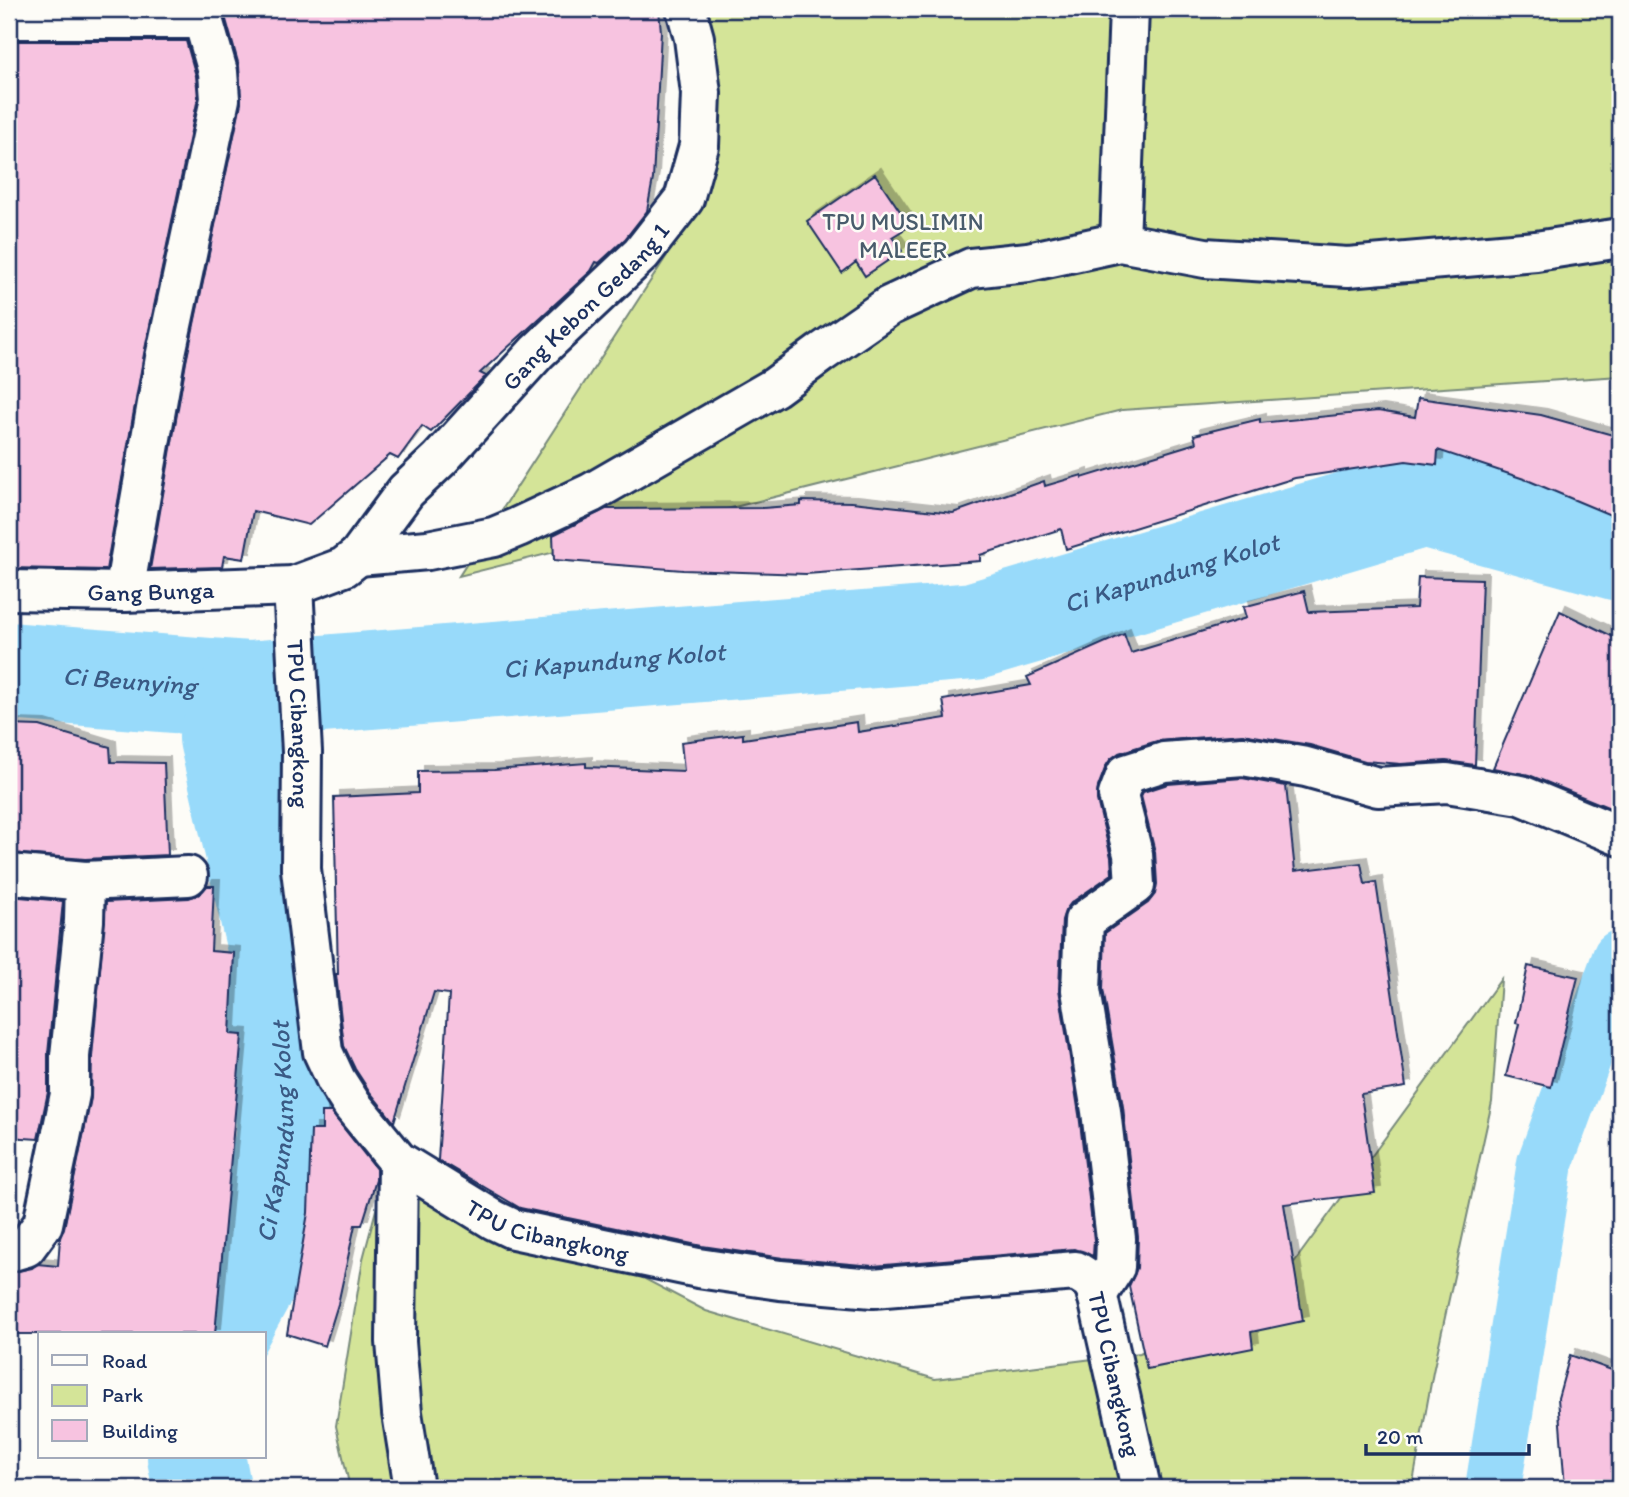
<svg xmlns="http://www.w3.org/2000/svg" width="1629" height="1497" viewBox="0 0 1629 1497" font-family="Itim,sans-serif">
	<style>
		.green { fill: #d4e498; stroke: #788a7b; stroke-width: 2 }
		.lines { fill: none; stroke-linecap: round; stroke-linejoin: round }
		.canal { stroke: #98dafa; stroke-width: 56 }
		.river { stroke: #98dafa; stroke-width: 98 }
		.building { fill: #f7c3e0; stroke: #1b2f5e; stroke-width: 2; filter: url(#shadow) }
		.minor-casing { stroke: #1b2f5e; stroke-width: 44 }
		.minor { stroke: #fdfcf7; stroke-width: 38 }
		.labels { text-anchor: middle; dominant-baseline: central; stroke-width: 5; stroke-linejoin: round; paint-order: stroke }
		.park-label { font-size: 24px; fill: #495c6c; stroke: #fdfcf7 }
		.street-label { font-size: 24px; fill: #1b2f5e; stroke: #fdfcf7 }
		.water-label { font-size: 26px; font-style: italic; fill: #3a5a85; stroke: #fdfcf7 }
	</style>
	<defs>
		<filter id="shadow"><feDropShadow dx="6" dy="-6" stdDeviation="0" flood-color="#0004"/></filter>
	</defs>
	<rect width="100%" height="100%" fill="#fdfcf7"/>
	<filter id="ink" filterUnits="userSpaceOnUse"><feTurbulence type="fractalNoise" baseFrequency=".0143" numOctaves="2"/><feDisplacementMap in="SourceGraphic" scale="14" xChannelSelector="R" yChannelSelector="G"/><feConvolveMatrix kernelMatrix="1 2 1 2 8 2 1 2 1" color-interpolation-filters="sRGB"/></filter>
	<g filter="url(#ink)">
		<!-- green -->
		<path class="green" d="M682,9H1620V376L1122,410L459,576L677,240Z
			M1501,979L1492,1102L1433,1372L1412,1488H350L336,1426L363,1259L383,1183L481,1193L706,1311L935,1379L1140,1353L1287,1272Z"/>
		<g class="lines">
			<!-- canal -->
			<path class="canal" d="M1493,1488L1545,1163L1620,958"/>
			<!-- river -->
			<g class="river">
				<path id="s1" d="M9,671L249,690L974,631L1424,498L1620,552"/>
				<path id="s2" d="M218,1334L263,1251L285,1132L276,947L228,738L249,690"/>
				<path d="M196,1457L202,1488"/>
			</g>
		</g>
		<!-- building -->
		<path class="building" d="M223,9H659L661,32L653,179L647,211L625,239L599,263L596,262L591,271L480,373L486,376L431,432L422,426L398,459L390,455L309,525L253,511L244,559L224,556L222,567L150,569L186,362L241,103L239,66Z
			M9,41H186L196,76L198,98L144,354L106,570L9,568Z
			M875,174L910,226L892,237L902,251L865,276L856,262L842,273L807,221Z
			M1418,398L1541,415L1620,437V519L1527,480L1438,450L1437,465L1406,461L1295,478L1066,549L1061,529L980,555V561L806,574L683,570L554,560L553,535L606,509L763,508L801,505V501L852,502L953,513L1044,481L1045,486L1082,475V478L1196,443L1194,435L1260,419V423L1378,411L1415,417Z
			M1418,577L1482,579L1475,765L1446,761L1401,764L1365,761L1310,745L1242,734L1157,741L1119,753L1111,759L1106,766L1098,787L1097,800L1111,857L1112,874L1071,903L1065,911L1062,920L1059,989L1079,1114L1094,1240L1093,1256L1074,1249L873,1266L783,1258L702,1246L520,1208L438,1160L449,994L434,992L394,1122L370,1092L355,1069L344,1046L336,974H338L334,797L418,793V771L494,770L586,763V767L684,771L681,742L743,734V739L857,722L858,732L946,718L943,700L1031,685L1027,677L1124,634L1131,653L1246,618L1243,607L1304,591L1309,612L1416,608Z
			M1560,611L1620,640V812L1529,775L1493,768Z
			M9,725L40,726L110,747L111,762L164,763L168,855L85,859L9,853Z
			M1242,778L1286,786L1295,871L1361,863L1365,884L1376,882L1406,1087L1361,1094L1375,1193L1284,1204L1303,1321L1251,1332L1253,1348L1147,1369L1129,1286L1137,1268L1138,1237L1123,1107L1103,989L1105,933L1148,903L1155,894L1157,884L1155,852L1141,796L1143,792L1168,784Z
			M207,886H214L211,951L234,953L230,1034L242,1035L215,1334H9V1273L32,1268L37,1264L58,1266L60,1238L64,1228L91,1098L92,1057L106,902L189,898L200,894Z
			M9,896L63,901L48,1054V1092L38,1139L9,1137Z
			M1528,966L1578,977L1551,1087L1506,1076L1519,1024L1516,1023Z
			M322,1112H331L376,1169V1180L362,1225H355L338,1304L325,1346L287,1334L308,1213L311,1130H322Z
			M1570,1355L1620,1373V1488H1565L1558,1398Z"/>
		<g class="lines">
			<!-- minor casing -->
			<g class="minor-casing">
				<g id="minor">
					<path d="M9,19H201"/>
					<path d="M1120,242L1129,9"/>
					<path d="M358,556L428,550L494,537L518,527L591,493L775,387L821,353L889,306L971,268L1028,262L1120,242L1205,258L1348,267L1536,251L1620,238"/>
					<path id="s3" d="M293,586L302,752L301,869L323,1052L336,1080L352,1105L398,1161L494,1220L513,1229L698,1268L780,1280L873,1288L1076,1271L1090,1280L1096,1289L1141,1488"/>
					<path id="s4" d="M9,590L124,592L293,586L344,567L358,556L406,491L440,459L537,352L641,254L684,199L699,146L701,93L694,38L686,9"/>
					<path d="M124,592L165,358L220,99L218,72L200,9"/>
					<path d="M9,874L85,881L188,876"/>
					<path d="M398,1161L396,1342L402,1413L414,1488"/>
					<path d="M9,1252L26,1247L43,1224L70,1094V1056L84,921L85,881"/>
					<path d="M1097,1295L1115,1267L1116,1239L1101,1111L1081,990L1084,921L1135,885L1133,854L1118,795L1126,774L1164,762L1243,756L1306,767L1378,787L1447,783L1521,795L1620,836"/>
				</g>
			</g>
			<!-- minor -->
			<use href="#minor" class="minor"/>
		</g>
	</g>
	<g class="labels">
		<!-- park labels -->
		<g class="park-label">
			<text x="903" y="221">TPU MUSLIMIN<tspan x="903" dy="28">MALEER</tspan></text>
		</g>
		<!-- street labels -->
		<g class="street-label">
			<text stroke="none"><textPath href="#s4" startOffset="695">Gang Kebon Gedang 1</textPath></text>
			<text stroke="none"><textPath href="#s4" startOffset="142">Gang Bunga</textPath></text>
			<text stroke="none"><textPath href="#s3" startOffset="138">TPU Cibangkong</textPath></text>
			<text stroke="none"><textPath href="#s3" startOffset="768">TPU Cibangkong</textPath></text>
			<text stroke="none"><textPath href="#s3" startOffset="1418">TPU Cibangkong</textPath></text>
		</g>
		<!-- water labels -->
		<g class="water-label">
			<text stroke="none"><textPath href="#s1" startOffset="1174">Ci Kapundung Kolot</textPath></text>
			<text stroke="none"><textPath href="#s1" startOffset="607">Ci Kapundung Kolot</textPath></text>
			<text stroke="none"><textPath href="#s1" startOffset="121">Ci Beunying</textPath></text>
			<text stroke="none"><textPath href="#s2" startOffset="215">Ci Kapundung Kolot</textPath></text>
		</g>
	</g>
	<!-- margin -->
	<rect width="1629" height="1497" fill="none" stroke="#fdfcf7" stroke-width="35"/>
	<rect x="18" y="18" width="1594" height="1462" fill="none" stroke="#1b2f5e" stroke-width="2.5" filter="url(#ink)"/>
	<!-- legend -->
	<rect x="38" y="1332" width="228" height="126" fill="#fdfcf7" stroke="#a3aaba" stroke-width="2"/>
	<rect x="52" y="1355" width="35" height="10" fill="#fdfcf7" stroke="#a3aaba" stroke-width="2"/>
	<text x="102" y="1368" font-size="21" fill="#1b2f5e">Road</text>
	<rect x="52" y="1385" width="35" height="21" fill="#d4e498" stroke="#a3aaba" stroke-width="2"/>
	<text x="102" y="1402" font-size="21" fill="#1b2f5e">Park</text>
	<rect x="52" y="1420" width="35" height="21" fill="#f7c3e0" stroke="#a3aaba" stroke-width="2"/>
	<text x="102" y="1438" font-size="21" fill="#1b2f5e">Building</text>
	<!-- scale -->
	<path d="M1366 1444v10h163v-10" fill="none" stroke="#1b2f5e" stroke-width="3.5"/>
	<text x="1377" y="1444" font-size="21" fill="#1b2f5e" stroke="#fdfcf7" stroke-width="5" paint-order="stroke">20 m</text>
</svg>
